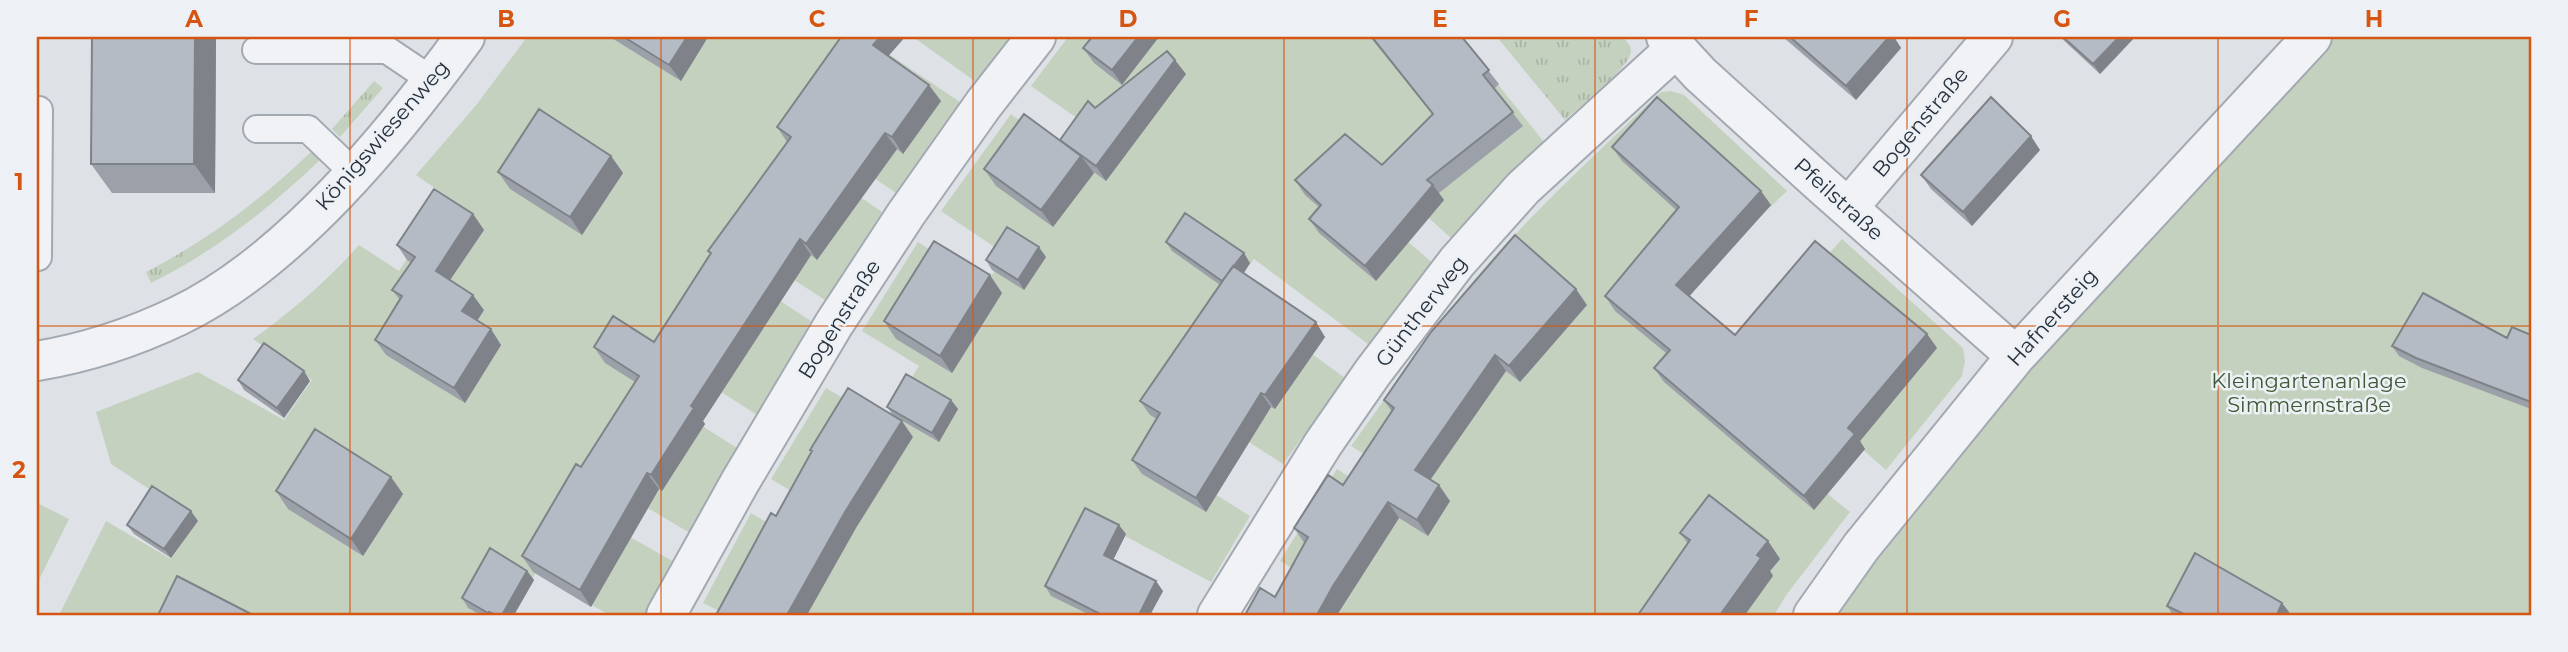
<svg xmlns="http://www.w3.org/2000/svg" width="2568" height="652" viewBox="0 0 2568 652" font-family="Montserrat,sans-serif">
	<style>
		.grass { fill: url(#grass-tufts) }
		.garden { fill: #c5d1bf }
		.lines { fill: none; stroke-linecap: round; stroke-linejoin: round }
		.lane-casing { stroke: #a3a9b1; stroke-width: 30 }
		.street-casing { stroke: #a3a9b1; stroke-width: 42 }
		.lane { stroke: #f0f2f6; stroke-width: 26 }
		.street { stroke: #f0f2f6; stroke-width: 38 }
		.wall { fill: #9ca1a9 }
		.shaded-wall { fill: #7f8389 }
		.building { fill: #b5bbc4; stroke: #7f8389; stroke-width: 2 }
		.grid { fill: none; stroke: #d55511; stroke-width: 2; stroke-opacity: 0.55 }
		.labels { text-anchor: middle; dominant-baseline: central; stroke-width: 5; stroke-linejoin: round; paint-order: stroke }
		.street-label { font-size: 21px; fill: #27313e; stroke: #edf1f5 }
		.park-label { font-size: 21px; fill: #3e5935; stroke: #edf1f5 }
		.neatline { fill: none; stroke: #d55511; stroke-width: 2.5 }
		.grid-label { font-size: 23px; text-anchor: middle; font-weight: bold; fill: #d55511 }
	</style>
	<defs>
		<pattern id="grass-tufts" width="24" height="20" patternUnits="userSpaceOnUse" patternTransform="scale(1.75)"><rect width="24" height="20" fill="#c5d1bf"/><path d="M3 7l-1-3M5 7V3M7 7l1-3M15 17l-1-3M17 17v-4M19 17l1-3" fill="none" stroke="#a9b4a5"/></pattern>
	</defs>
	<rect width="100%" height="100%" fill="#dee2e7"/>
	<!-- grass -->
	<path class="grass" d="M1497,37H1623C1626,41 1631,45 1631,51C1631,67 1578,108 1565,120Z
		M374,81L383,88L340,137L332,129Z
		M313,150L322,158C270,208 216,251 151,283L146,272C208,240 262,199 313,150Z"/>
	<!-- garden -->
	<path class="garden" d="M527,37H863L960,102L896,193L817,139L804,158L882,212L825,300L732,240L719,261L811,321L757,415L657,351L636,384L737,448L690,533L600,480L583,510L674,562L647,615H609L536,572L512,615H59L106,521L171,559L198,521L111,464L96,412L198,372L284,420L312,380L253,339C292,311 327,281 359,245L399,271L448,197L416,175L477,104Z
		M913,37H1010L976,82Z
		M1068,37H1460L1544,142L1453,240L1376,170L1354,196L1433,263L1368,344L1254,259L1229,293L1345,378L1283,464L1204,413L1170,466L1250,516L1211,582L1125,536L1100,586L1158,615H727L703,603L751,513L783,532L803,498L771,479L826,388L884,422L919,366L862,331L918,242L986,285L1005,254L941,211L1011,114L1070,158L1091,128L1031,86Z
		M2336,37H2531V615H1834L2030,368Z
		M1671,91L1684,95L1787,191L1764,213L1643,267L1778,380L1821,263L1842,239L1963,348L1965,361L1962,376L1886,470L1862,449L1738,422L1850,512L1787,594L1774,615H1292L1313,580L1280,561L1337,469L1366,487L1415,485L1351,446C1397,383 1441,316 1493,258C1546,200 1604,146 1661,92Z
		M37,503L69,519L37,584Z"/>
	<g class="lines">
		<!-- lane casing -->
		<g class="lane-casing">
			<path id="lane" d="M256,50H387L433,81
				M37,110H39L38,257
				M257,129H308L354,173"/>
		</g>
		<!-- street casing -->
		<g class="street-casing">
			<path id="street" d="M1666,37L1700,74L1822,185L2016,356
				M1848,208L1993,37
				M37,361C85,353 134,337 178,316C289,263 393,135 465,37
				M666,615L740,482L834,324L906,214L983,105L1036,37
				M1217,615L1323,444L1373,372L1457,262L1523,188L1676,48
				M1813,615L1861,547L2016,356L2312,37"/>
		</g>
		<!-- lane -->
		<use href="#lane" class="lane"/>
		<!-- street -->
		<use href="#street" class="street"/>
	</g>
	<!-- wall -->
	<path class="wall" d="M92,37H216L215,193H112L91,164Z
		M610,37H708L681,81Z
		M839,37H905L888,56L941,101L903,154L897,149L817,260L811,255L703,421L705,424L662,491L659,489L591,607L533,572L522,556L581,467L635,382L605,363L594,347L654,342L710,254L708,251L787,142L777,127L840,38Z
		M1092,37L1122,85L1094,63L1083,48Z
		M1370,37H1462L1499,84L1494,89L1523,126L1439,193L1444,200L1376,281L1319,233L1309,219L1319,207L1305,195L1295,180L1382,165L1433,115Z
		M1783,37H1894L1901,48L1856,100Z
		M2060,37H2135L2100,74Z
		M1186,74L1106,181L1091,170L1094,173L1053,227L996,186L984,169L1060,140L1095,108Z
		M1612,147L1771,205L1689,296L1735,335L1927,334L1937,348L1860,441L1865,449L1814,510L1664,382L1654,368L1666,353L1615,311L1605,296L1676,210L1622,161Z
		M2040,150L1972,226L1931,189L1921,175Z
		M611,156L623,173L582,235L510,189L498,172Z
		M473,214L484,230L450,280L484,310L477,321L501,345L465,403L386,355L375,340L400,300L392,290L411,263L407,260L397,245Z
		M1166,242L1250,263L1244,273L1325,337L1275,409L1271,407L1206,512L1142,474L1132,460L1157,419L1150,415L1140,401L1220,285L1172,251Z
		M1046,257L1024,290L992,270L986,260Z
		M1002,293L952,373L896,339L884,321Z
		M1587,305L1520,382L1506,371L1430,480L1450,501L1428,536L1399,518L1337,615H1245L1275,597L1305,544L1294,528L1343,485L1392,412L1384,400Z
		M2531,335V409L2422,368L2399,356L2392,346Z
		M238,380L310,381L284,418L244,390Z
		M951,400L958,409L939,442L894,416L887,407Z
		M276,491L403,494L363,556L288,509Z
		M198,521L171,558L134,534L127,525Z
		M1680,533L1768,541L1780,559L1770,571L1773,576L1688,544Z
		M1126,534L1113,560L1163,591L1150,615H1090L1051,596L1045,586Z
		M527,571L534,580L514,615H481L468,608L462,598Z
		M2282,603L2289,612L2288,615H2173L2167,606Z"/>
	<!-- shaded-wall -->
	<path class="shaded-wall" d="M195,37H216L215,193L194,164Z
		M687,37H708L681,81L669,65Z
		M880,37H905L884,61L873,45Z
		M1138,37H1159L1122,85L1112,70Z
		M1889,37H1894L1901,48L1856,100L1846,86Z
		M2119,37H2135L2100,74L2093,64Z
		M1175,60L1186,74L1106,181L1096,166Z
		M929,85L941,101L903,154L892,137Z
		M885,133L897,149L817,260L806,244Z
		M2031,136L2040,150L1972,226L1963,212Z
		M611,156L623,173L582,235L570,217Z
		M1081,156L1094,173L1053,227L1041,210Z
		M1433,185L1444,200L1376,281L1365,266Z
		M1761,191L1771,205L1686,300L1676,285Z
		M473,214L484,230L446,286L436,271Z
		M800,239L811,255L703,421L705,424L662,491L651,475L691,406Z
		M1039,247L1046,257L1024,290L1018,280Z
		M1244,253L1250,263L1231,292L1224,282Z
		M990,275L1002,293L952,373L940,356Z
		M1576,289L1587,305L1520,382L1509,366Z
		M473,295L484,310L473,327L462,311Z
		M1316,322L1325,337L1275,409L1265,395Z
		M491,329L501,345L465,403L454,388Z
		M1927,334L1937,348L1860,441L1865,449L1814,510L1804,496L1848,428Z
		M1495,355L1506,371L1426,486L1415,470Z
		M304,371L310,381L284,418L277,408Z
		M1261,393L1271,407L1206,512L1196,498Z
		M951,400L958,409L939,442L932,433Z
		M902,421L913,437L856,528L807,615H787L845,512Z
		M647,473L659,489L591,607L580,590Z
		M391,477L403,494L363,556L351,539Z
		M1439,485L1450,501L1428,536L1417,520Z
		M1388,502L1399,518L1337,615H1317L1333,586Z
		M191,511L198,521L171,558L164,549Z
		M1119,525L1126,534L1111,564L1104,555Z
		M1768,541L1780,559L1770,571L1773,576L1745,615H1720L1757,555Z
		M527,571L534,580L514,615H502Z
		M1156,581L1163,591L1150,615H1139Z
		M2282,603L2289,612L2288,615H2277Z"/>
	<!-- building -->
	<path class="building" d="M92,37H195L194,164H91Z
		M624,37H687L669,65Z
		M841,37H880L873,45L929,85L892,137L885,133L806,244L800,239L691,406L694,408L651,475L647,473L580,590L522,556L576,464L581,467L639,376L594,347L613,316L654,342L711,253L708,251L791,137L777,127Z
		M1092,37H1138L1112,70L1083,48Z
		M1372,37H1462L1489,70L1483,75L1513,112L1427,180L1433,185L1365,266L1309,219L1321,205L1295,180L1345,134L1382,165L1433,114Z
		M1790,37H1889L1846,86Z
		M2063,37H2119L2093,64Z
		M1167,51L1175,60L1096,166L1060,140L1088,101L1095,108Z
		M1657,97L1761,191L1676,285L1735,335L1815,241L1927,334L1848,428L1855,434L1804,496L1654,368L1670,350L1605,296L1679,207L1612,147Z
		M1991,97L2031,136L1963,212L1921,175Z
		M539,109L611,156L570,217L498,172Z
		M1024,114L1081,156L1041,210L984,169Z
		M434,189L473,214L436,271L473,295L462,311L491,329L454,388L375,340L402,296L392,290L415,257L397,245Z
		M1185,213L1244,253L1222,281L1166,242Z
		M1007,227L1039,247L1018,280L986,260Z
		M1515,235L1576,289L1509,366L1495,355L1415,470L1439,485L1417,520L1388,502L1333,586L1317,615H1245L1260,588L1275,597L1308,537L1294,528L1328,475L1343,485L1394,408L1384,400L1431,332Z
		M934,241L990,275L940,356L884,321Z
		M1233,266L1316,322L1265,395L1261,393L1196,498L1132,460L1160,413L1140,401Z
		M2423,293L2507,338L2512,327L2531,335V402L2416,358L2392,346Z
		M264,343L304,371L277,408L238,380Z
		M906,374L951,400L932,433L887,407Z
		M848,388L902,421L845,512L787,615H716L771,513L776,516L812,451L810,450Z
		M315,429L391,477L351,539L276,491Z
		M152,486L191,511L164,549L127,525Z
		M1709,495L1768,541L1757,555L1761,558L1720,615H1638L1690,540L1680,533Z
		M1085,508L1119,525L1104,555L1156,581L1139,615H1102L1045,586Z
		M490,548L527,571L502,615H496L489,612L488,613L462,598Z
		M2195,553L2282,603L2277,615H2183L2184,614L2167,606Z
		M177,576L253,615H158Z
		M489,612L496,615H487Z"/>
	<!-- grid -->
	<path class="grid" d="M350,37V615M661,37V615M973,37V615M1284,37V615M1595,37V615M1907,37V615M2218,37V615M37,326H2531"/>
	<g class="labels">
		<!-- street labels -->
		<g class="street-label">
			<text transform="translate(1920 122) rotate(-50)">Bogenstraße</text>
			<text transform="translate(382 135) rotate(-49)">Königswiesenweg</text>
			<text transform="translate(1839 199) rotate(42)">Pfeilstraße</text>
			<text transform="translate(1421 311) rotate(-52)">Güntherweg</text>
			<text transform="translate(2052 317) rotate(-48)">Hafnersteig</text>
			<text transform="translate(839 319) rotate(-58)">Bogenstraße</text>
		</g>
		<!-- park labels -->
		<g class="park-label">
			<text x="2309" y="380">Kleingartenanlage<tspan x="2309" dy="24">Simmernstraße</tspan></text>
		</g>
	</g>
	<!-- border -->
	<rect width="2568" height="652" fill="none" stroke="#edf1f5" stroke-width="77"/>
	<rect x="38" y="38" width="2492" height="576" class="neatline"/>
	<g class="grid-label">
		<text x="194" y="27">A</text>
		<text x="506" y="27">B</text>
		<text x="817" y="27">C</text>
		<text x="1128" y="27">D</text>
		<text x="1440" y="27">E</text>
		<text x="1751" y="27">F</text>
		<text x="2062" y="27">G</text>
		<text x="2374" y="27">H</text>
		<text x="19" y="190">1</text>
		<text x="19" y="478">2</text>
	</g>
</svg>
